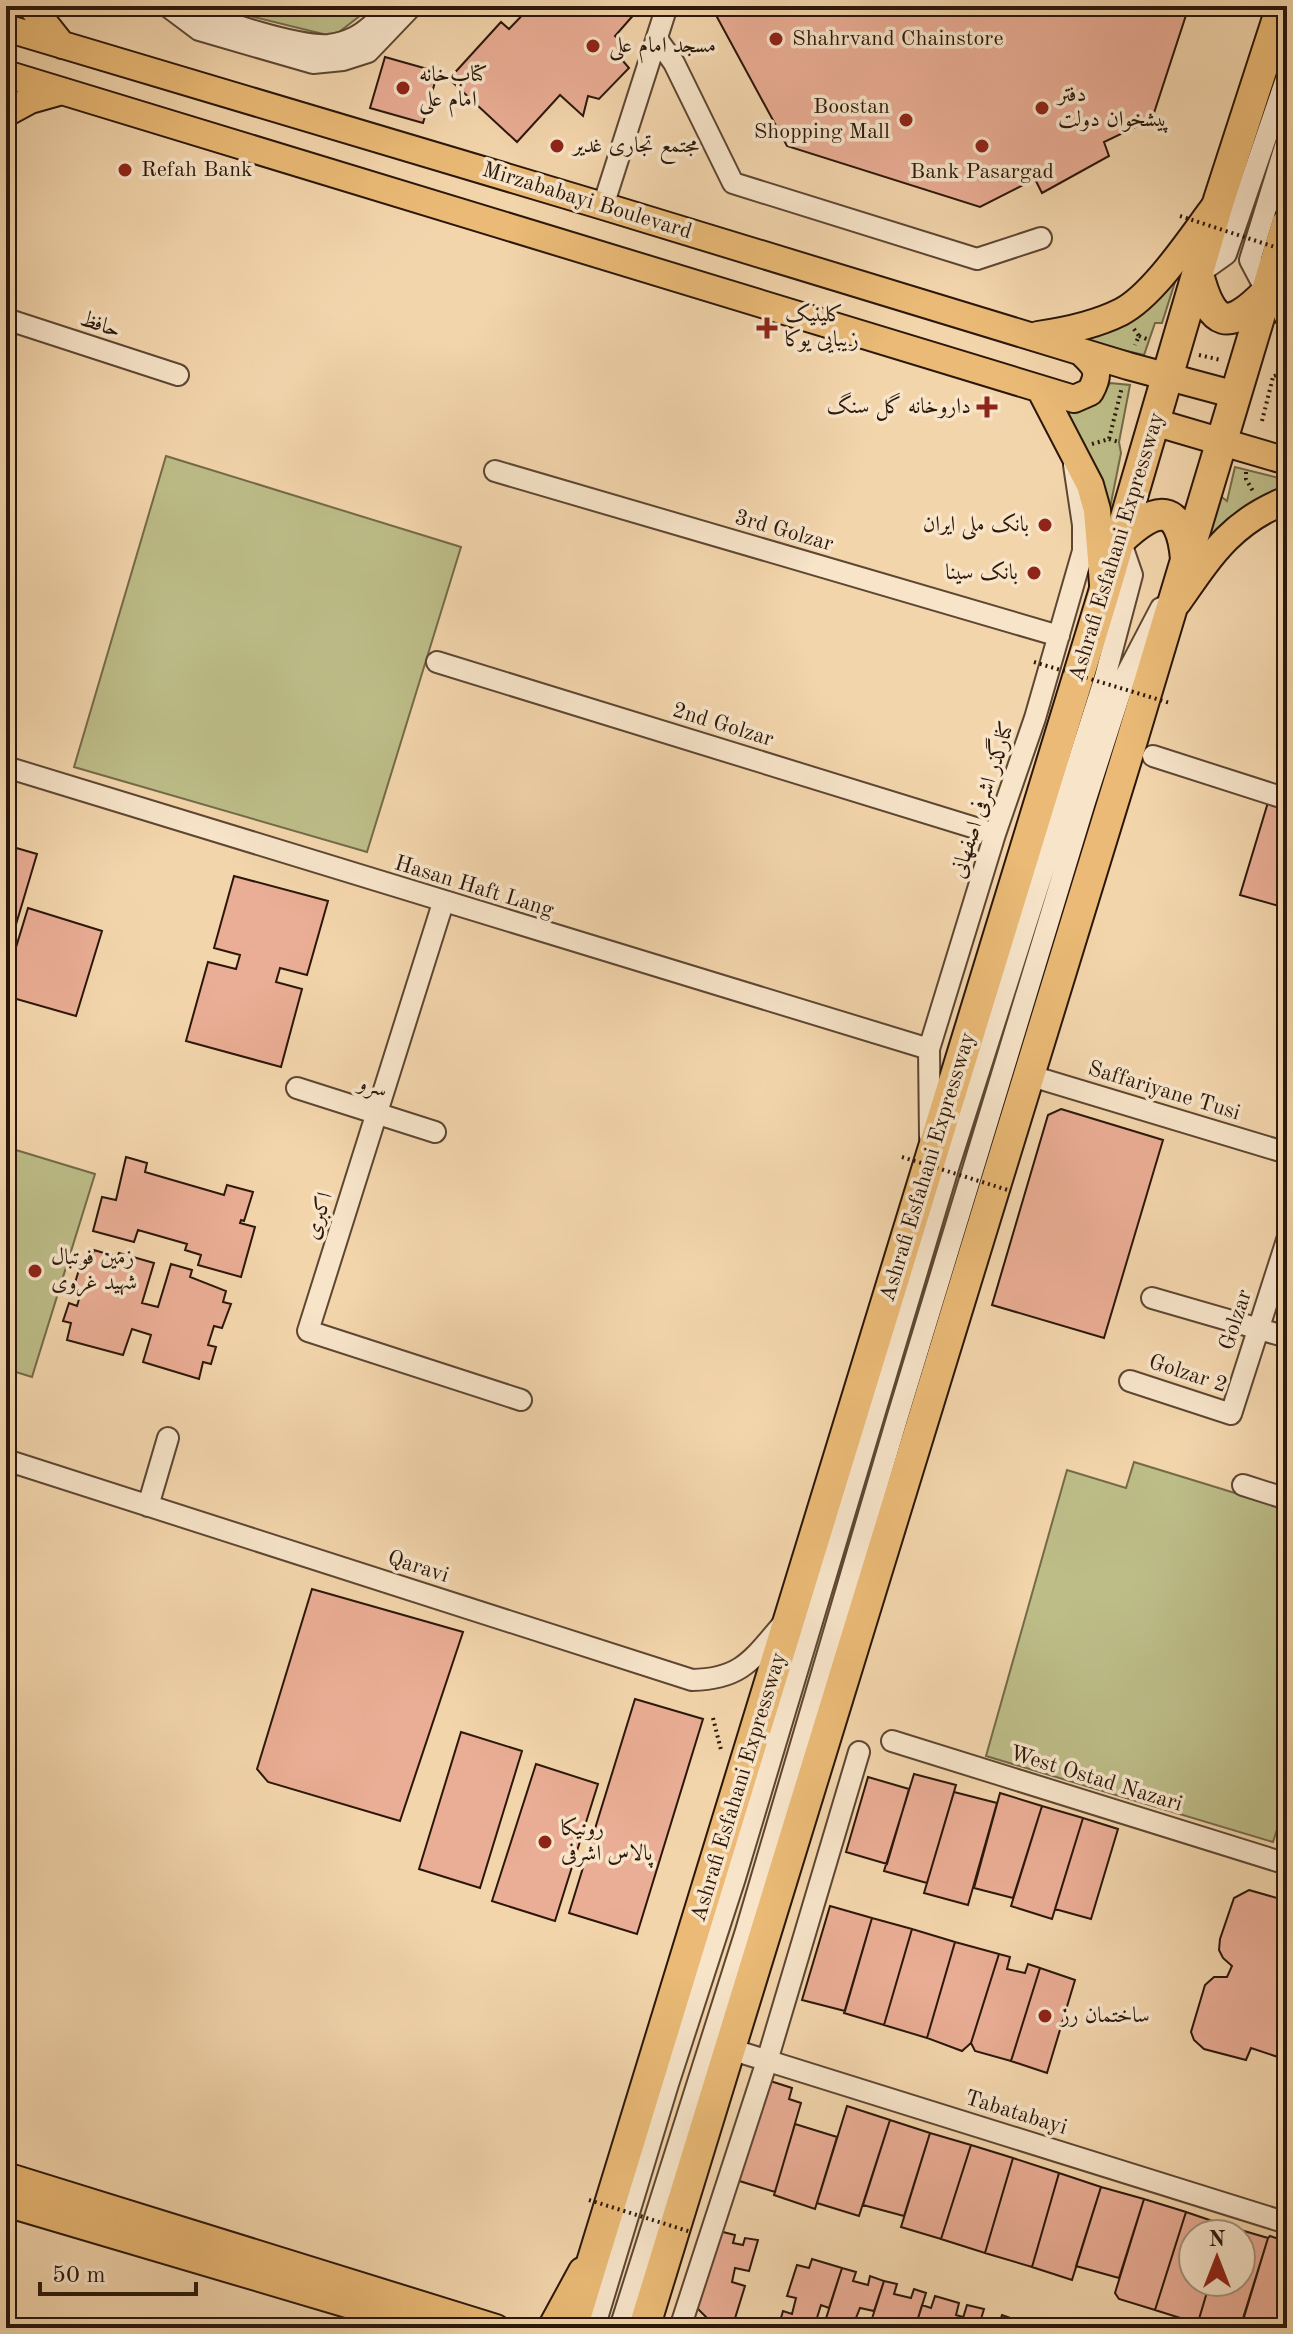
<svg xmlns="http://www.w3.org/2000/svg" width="1293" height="2334" viewBox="0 0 1293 2334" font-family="'Old Standard TT',Amiri,serif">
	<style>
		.green { fill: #bdbd88; stroke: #746a49; stroke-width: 2 }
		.building { fill: #eaad95; stroke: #2b170a; stroke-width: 2 }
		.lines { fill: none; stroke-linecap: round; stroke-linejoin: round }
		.minor-casing { stroke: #5d4632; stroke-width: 24 }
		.major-casing { stroke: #2b170a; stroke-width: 30 }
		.highway-casing { stroke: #2b170a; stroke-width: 34 }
		.path { stroke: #2b170a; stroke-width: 4; stroke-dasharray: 2 4; stroke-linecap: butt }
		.minor { stroke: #f7e4c9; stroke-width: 20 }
		.major { stroke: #eaba76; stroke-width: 26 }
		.highway { stroke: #eaba76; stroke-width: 30 }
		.path-bridge { stroke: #2b170a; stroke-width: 4; stroke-dasharray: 2 4; stroke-linecap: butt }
		.poi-dot { fill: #8f2418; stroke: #f7e4c9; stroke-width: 3 }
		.labels { text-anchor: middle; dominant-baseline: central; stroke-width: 7; stroke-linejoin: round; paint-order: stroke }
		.poi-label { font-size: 22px; fill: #2b170a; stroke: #f7e4c9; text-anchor: start }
		.street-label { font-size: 22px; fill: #2b170a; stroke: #f7e4c9 }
	</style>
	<rect width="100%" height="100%" fill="#f3d5ac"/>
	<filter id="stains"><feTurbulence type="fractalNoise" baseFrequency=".0025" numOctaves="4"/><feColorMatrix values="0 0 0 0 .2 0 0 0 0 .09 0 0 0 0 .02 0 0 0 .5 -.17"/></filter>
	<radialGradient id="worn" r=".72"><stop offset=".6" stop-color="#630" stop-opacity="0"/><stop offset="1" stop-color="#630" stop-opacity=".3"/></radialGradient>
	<!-- green -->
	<path class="green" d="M222,6H370V8L339,32L327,35L242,14Z
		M1182,260L1162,323H1155L1144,355L1076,339Z
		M1110,383L1130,385L1119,442L1121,453L1104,538L1098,475L1086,448L1057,411C1082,417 1098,404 1110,383Z
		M166,456L461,547L367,852L74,767Z
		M1235,467L1287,480V490L1199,564L1219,495L1227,501Z
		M6,1147L95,1174L32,1377L6,1369Z
		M1134,1462L1287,1509V1798L1273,1842L986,1756L1067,1470L1126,1488Z"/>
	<!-- building -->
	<path class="building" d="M531,6H631L637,11L615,36L629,49L623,61L629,68L599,99L588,96L583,116L560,95L517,142L449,79L501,22L509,29Z
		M711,6H1189L1152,119L1104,142L1109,156L1042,193L1035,179L980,207L787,146Z
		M385,57L438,72L423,123L370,108Z
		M1269,799L1287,805V877L1279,906L1240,895Z
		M6,845L37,854L6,958Z
		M234,876L328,901L307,975L280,968L276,982L302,989L281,1067L186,1041L208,962L236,969L240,955L214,948Z
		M28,908L102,931L76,1016L6,996V980Z
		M1061,1109L1163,1140L1104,1338L992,1305L1048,1115Z
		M126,1157L147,1163L145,1172L224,1195L227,1185L253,1192L244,1221L241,1220L240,1223L255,1227L241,1277L198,1265L201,1255L185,1250L187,1244L138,1230L134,1242L93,1231L102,1197L116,1200Z
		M94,1250L117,1257L119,1253L154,1263L142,1303L158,1307L171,1264L192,1270L190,1277L226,1291L223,1302L231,1304L222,1328L214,1326L208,1345L216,1347L211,1364L203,1362L199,1379L143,1362L151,1335L132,1329L123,1355L67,1340L71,1323L63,1321L69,1303L77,1306L82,1289L74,1286L82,1260L90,1262Z
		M312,1589L463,1632L400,1821L268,1782L257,1769Z
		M635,1699L703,1719L637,1934L569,1913Z
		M461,1732L522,1751L480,1888L419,1869Z
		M536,1764L598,1784L555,1921L492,1901Z
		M914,1774L956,1785L927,1883L884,1871Z
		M868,1777L909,1789L887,1864L846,1852Z
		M954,1792L997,1803L968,1905L924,1893Z
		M1000,1793L1042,1806L1013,1898L974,1888Z
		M1042,1806L1083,1818L1052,1919L1011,1906Z
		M1083,1818L1118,1829L1091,1919L1055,1909Z
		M1249,1890L1287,1901V2060L1251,2048L1246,2060L1204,2049L1194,2040L1191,2032L1205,1985L1214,1977H1227L1232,1966L1223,1958L1219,1950L1220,1939L1234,1898Z
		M830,1906L872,1918L845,2011L802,2000Z
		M872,1918L912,1929L884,2025L844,2013Z
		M912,1929L955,1942L927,2038L884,2025Z
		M955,1942L999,1954L971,2043L962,2051L927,2038Z
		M999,1954L1010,1957L1007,1969L1025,1973L1028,1964L1040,1968L1011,2061L975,2051L971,2043Z
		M1040,1968L1075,1980L1047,2073L1011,2061Z
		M764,2079L792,2088L789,2099L801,2103L775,2192L733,2179Z
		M847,2106L890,2120L859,2216L817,2203Z
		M890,2120L930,2133L904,2216L863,2205Z
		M795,2124L837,2137L815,2209L774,2195Z
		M930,2133L971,2145L941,2239L901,2227Z
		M971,2145L1013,2158L985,2253L941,2239Z
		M1013,2158L1059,2173L1032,2267L985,2253Z
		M1059,2173L1101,2187L1072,2280L1032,2267Z
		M1101,2187L1144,2199L1119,2278L1076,2266Z
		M1144,2199L1186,2212L1155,2310L1119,2299L1115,2293Z
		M1186,2212L1227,2226L1225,2234H1193V2282H1210L1199,2319L1193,2322L1155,2310Z
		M1227,2226L1268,2238L1240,2328H1217L1199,2322V2319L1210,2282H1241V2234H1225Z
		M719,2231L735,2235L733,2243L743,2245L745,2238L758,2240L749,2271L735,2268L732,2282L745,2286L732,2328H717L695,2306Z
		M1270,2236L1287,2242V2296L1276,2328H1245L1241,2327L1268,2238Z
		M812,2259L842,2268L829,2308L821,2305L816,2321L824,2325L823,2328H778L783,2311L792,2314L796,2298L787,2296L797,2265L809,2268Z
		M842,2268L856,2272L853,2281L868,2285L870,2276L884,2281L874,2311L860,2308L854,2323L865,2328H823Z
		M884,2281L897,2284L894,2294L911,2298L914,2289L926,2293L915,2328H869Z
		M935,2296L959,2303L956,2315L963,2317L960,2328H915L922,2305L931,2308Z
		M967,2305L984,2309L981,2319L999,2324L1002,2315L1016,2320L1014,2328H960Z"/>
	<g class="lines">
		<!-- minor casing -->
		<g class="minor-casing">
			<path id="minor" d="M167,6L199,30L313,63L343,60L368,52L412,6
				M194,6C217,23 301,47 329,45C337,44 347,41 353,38C368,31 380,18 390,6
				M657,39L674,63L733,183L977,259L1041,238
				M603,206L667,6
				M1198,274L1226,254L1287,76
				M1267,292L1250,260L1287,140
				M6,319L178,375
				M495,471L1059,636
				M437,662L995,834
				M1153,756L1287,799
				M6,767L929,1049
				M443,903L308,1331L521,1400
				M1028,1075L1287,1153
				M297,1088L435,1132
				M930,1137L929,1049L995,834L1035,718L1083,551V525L1074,465
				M1152,1298L1287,1337
				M1130,1381L1231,1414L1287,1240
				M6,1460L692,1680C741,1679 752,1660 782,1625
				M1243,1485L1287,1499
				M148,1506L168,1438
				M892,1741L1287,1864
				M730,2049L1287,2223
				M594,2328L668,2084L735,1878L949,1165L1105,677L1132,575L1120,540
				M620,2328L746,1931L897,1419L1085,802L1126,675L1161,608
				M680,2328L767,2061L859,1752"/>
		</g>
		<!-- major casing -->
		<g class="major-casing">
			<path id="major" d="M31,6L62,45
				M6,28L603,206L1128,366L1236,395
				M6,74L1074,399L1090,392C1101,372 1097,367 1081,352
				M6,113L30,100L62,91
				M1286,246L1287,314
				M1038,335C1067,331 1095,325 1121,312C1154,295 1192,236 1215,206
				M1040,389L1090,485L1097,510L1103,584
				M1154,422L1287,461
				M1178,602C1210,556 1232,521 1287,500
				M6,2176L496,2328
				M6,2203L398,2319L412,2328
				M551,2328L582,2271"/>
		</g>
		<!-- highway casing -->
		<g class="highway-casing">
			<path id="highway" d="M1198,274C1212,327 1228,332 1266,293
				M1120,540C1156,505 1181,502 1186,559
				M572,2328L1103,596L1219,200L1282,6
				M644,2328L1132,740L1287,224"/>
		</g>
		<!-- path -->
		<path class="path" d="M1134,329L1139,336L1135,345
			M1139,336L1149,340
			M1199,355L1221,360
			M1274,376L1287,371
			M1262,421L1273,377
			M1109,439L1119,442
			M1092,444L1109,439L1122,387
			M1246,472V479L1254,493
			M713,1718L721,1750"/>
		<!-- minor -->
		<use href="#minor" class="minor"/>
		<!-- major -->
		<use href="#major" class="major"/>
		<!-- highway -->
		<use href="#highway" class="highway"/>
		<!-- path-bridge -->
		<path class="path-bridge" d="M1180,216L1287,251
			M1034,662L1170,703
			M902,1157L1011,1191
			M589,2200L691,2232"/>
	</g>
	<!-- markers -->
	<g class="poi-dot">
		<circle cx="776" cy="39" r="8"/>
		<circle cx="593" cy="46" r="8"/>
		<circle cx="403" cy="88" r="8"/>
		<circle cx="1042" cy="108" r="8"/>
		<circle cx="906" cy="120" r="8"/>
		<circle cx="557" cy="146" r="8"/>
		<circle cx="982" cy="146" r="8"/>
		<circle cx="125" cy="170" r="8"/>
		<path d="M763 316h8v8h8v8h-8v8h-8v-8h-8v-8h8z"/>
		<path d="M983 395h8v8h8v8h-8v8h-8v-8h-8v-8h8z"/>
		<circle cx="1045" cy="525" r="8"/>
		<circle cx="1034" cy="573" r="8"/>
		<circle cx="35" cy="1271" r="8"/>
		<circle cx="545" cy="1842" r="8"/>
		<circle cx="1045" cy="2016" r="8"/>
	</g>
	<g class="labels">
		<!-- poi labels -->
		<g class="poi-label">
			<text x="792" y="39">Shahrvand Chainstore</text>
			<text x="609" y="46">مسجد امام علی</text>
			<text x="419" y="75">کتاب‌خانه<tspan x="419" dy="25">امام علی</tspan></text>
			<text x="1058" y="95">دفتر<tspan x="1058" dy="25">پیشخوان دولت</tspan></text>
			<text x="890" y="107" text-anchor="end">Boostan<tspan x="890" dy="25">Shopping Mall</tspan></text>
			<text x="573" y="146">مجتمع تجاری غدیر</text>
			<text x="141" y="170">Refah Bank</text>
			<text x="982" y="172" text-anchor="middle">Bank Pasargad</text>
			<text x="785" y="315">کلینیک<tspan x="785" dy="25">زیبایی یوکا</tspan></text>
			<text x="971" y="407" text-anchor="end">داروخانه گل سنگ</text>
			<text x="1029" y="525" text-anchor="end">بانک ملی ایران</text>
			<text x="1018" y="573" text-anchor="end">بانک سینا</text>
			<text x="51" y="1258">زمین فوتبال<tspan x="51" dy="25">شهید غروی</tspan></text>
			<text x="561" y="1829">رونیکا<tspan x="561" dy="25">پالاس اشرفی</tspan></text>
			<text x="1061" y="2016">ساختمان رز</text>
		</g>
		<!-- street labels -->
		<g class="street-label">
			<text transform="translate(587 201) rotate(17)">Mirzababayi Boulevard</text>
			<text transform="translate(100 325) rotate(18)">حافظ</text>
			<text transform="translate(784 531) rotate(16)">3rd Golzar</text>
			<text transform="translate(1117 547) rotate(-73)">Ashrafi Esfahani Expressway</text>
			<text transform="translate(723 725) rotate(17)">2nd Golzar</text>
			<text transform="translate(983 800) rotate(-72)">کنارگذر اشرفی اصفهانی</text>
			<text transform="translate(474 887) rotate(17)">Hasan Haft Lang</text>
			<text transform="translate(373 1087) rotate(17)">سرو</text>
			<text transform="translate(1164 1091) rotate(17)">Saffariyane Tusi</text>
			<text transform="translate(928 1167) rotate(-73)">Ashrafi Esfahani Expressway</text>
			<text transform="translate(319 1216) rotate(-72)">اکبری</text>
			<text transform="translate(1236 1320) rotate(-72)">Golzar</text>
			<text transform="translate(1188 1374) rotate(18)">Golzar 2</text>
			<text transform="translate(418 1567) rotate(18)">Qaravi</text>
			<text transform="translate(1096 1779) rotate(17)">West Ostad Nazari</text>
			<text transform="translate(739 1787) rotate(-73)">Ashrafi Esfahani Expressway</text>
			<text transform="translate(1016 2113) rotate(17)">Tabatabayi</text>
		</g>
	</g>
	<!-- margin -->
	<rect width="1293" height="2334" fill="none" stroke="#f3d5ac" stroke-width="32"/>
	<rect x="8" y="8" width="1277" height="2318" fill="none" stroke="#2b170a" stroke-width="4"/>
	<rect x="16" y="16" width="1261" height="2302" fill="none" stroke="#2b170a" stroke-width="2"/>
	<!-- north arrow -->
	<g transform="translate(1217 2258)"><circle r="38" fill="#f7e4c9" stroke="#a5927d" stroke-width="2"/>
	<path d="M0-6L14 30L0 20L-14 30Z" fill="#8f2418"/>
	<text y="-12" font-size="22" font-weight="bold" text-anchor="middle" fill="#2b170a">N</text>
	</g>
	<!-- scale -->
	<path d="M40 2282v12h156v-12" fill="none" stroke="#2b170a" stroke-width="4"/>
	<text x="52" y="2282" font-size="24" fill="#2b170a" stroke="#f7e4c9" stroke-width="6" paint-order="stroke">50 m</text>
	<rect width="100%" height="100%" filter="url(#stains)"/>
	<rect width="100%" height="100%" fill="url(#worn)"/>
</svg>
